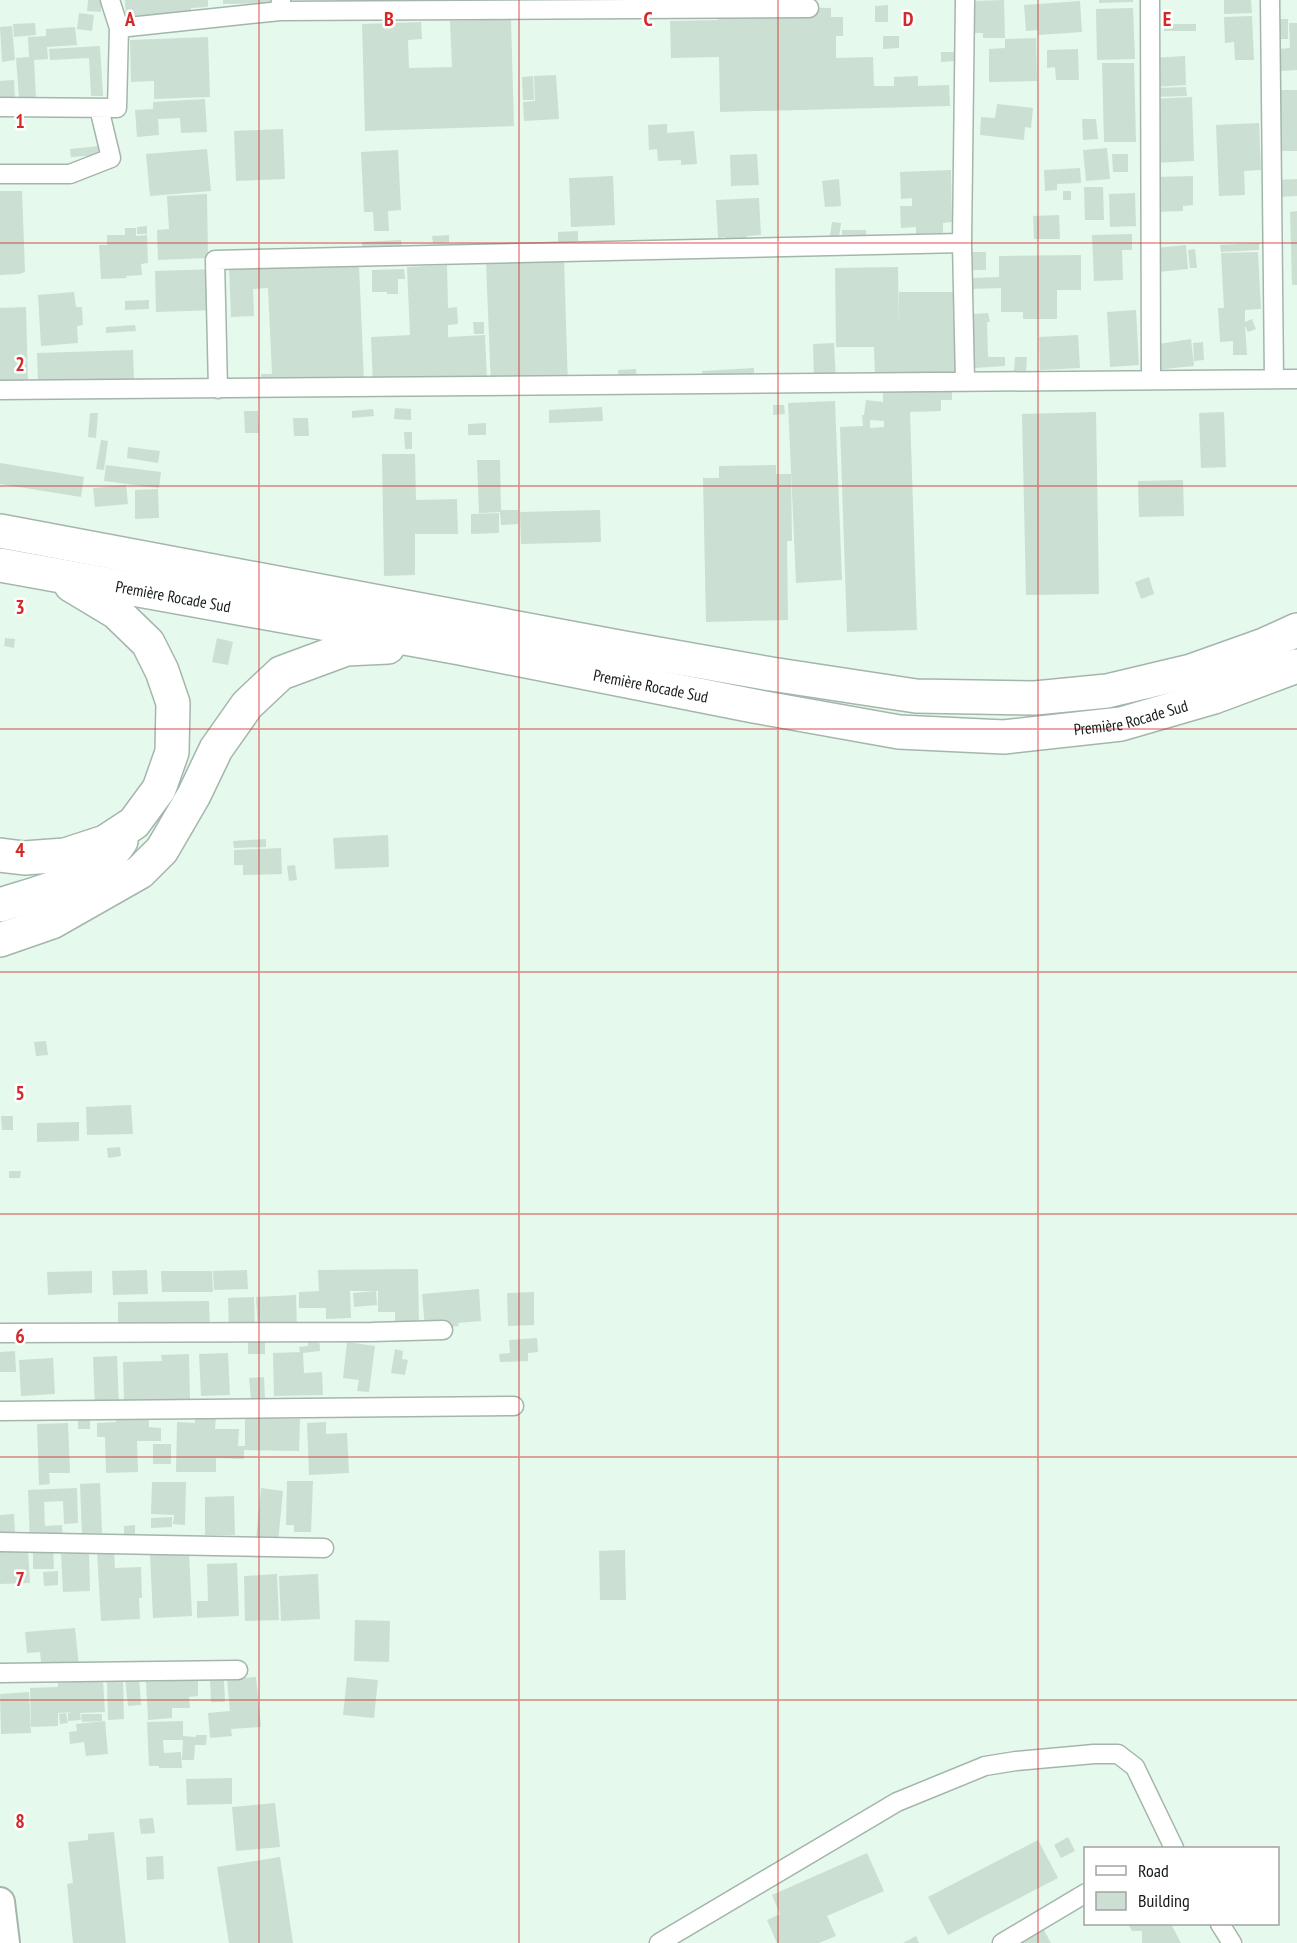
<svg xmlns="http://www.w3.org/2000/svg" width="1297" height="1943" viewBox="0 0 1297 1943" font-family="'PT Sans Narrow',sans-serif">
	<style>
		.building { fill: #ccdfd3; fill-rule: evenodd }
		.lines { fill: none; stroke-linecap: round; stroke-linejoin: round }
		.minor-casing { stroke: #a4b6ab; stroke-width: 21 }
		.primary-casing { stroke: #a4b6ab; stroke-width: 32 }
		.motorway-casing { stroke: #a4b6ab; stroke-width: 36 }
		.minor { stroke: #fff; stroke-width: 18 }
		.primary { stroke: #fff; stroke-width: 28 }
		.motorway { stroke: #fff; stroke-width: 33 }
		.grid { fill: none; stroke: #d62828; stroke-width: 1.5; stroke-opacity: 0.55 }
		.labels { text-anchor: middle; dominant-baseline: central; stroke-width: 5; stroke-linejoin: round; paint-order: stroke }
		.street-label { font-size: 16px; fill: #141b17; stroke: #fff }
		.grid-label { font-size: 20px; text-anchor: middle; font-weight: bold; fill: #d62828; stroke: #fff; stroke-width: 5; stroke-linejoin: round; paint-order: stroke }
	</style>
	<rect width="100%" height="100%" fill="#e5f9ed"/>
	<!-- building -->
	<path class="building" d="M88,0H101V12L87,11Z
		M125,0H208V7L191,8V18L126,21Z
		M223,0H280V3L223,4Z
		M336,0H417V2L336,3Z
		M1004,0L1005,38H983V33H974L973,1Z
		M1099,0H1133V2L1099,3Z
		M1224,0H1251L1252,13L1224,14Z
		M1080,1L1082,32L1038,35V30L1026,31L1024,5Z
		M717,5L831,8V17H843V36H836V58L873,57L874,86H894V77L918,76V86L949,85L950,106L720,112L719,57L671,58L670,21L718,20Z
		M888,5V22H875V6Z
		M1133,8L1135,59L1097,60L1096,9Z
		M79,13L94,15L92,31L77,29Z
		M1252,16L1254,60H1235L1234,42L1225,43L1224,17Z
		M511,19L514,126L365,131L362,24L421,22L422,39L408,40L409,68L452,67L450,21Z
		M1275,19H1288V39H1275Z
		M35,23L36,35L14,37L13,24Z
		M1289,23H1297V70L1280,71L1279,49L1290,48Z
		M1164,24H1196V31H1164Z
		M12,26L15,60L2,62L0,27Z
		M75,27L77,45L47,47L48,59L34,60L36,97L19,99L16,58L29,57L28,37L46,36V29Z
		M883,36H899V48L883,49Z
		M208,37L210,97L154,99V81L131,82L130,40Z
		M1036,38L1037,81L989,82V49L1005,48V39Z
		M100,46L103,96H91L89,58L50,60L49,49Z
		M1078,49L1079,80H1056L1055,67L1047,68V50Z
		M941,52H955V61L941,62Z
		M1185,56L1186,85L1153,87L1152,58Z
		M1102,63H1134L1136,142H1104Z
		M556,75L559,119L524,121L523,102L535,101L534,76Z
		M533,76L534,100H523L522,77Z
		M14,80L15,99L0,100V81Z
		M1186,87L1187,96L1154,97L1153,88Z
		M1277,90H1297V151H1277Z
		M1192,97L1194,161L1155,163L1152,99Z
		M205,99L207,132L181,133L180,118L158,119L159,135L137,137L135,110L153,109V102Z
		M997,104L1033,108L1031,128L1025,127L1024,140L980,135L981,117L995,118Z
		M1082,119H1096L1098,139L1083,140Z
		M1259,123L1261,170L1244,171L1245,195L1219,196L1216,125Z
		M667,124V133L694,131L697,164L681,165V160L658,161L657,149L649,150L648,125Z
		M283,129L285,179L236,181L234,131Z
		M99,146L100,155L71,157L70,149Z
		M1107,148L1110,179L1086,181L1083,150Z
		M207,149L211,191L150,196L146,154Z
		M398,150L401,210L388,211L389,231H374L373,212H364L361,152Z
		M757,154L759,185L731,186L730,155Z
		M1112,154H1128V172H1113Z
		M1080,168L1081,183L1057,184V190L1045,191L1044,170Z
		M951,170L952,222L943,223V233L916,234V227L901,228L900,206H912V198L901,199L900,172Z
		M613,176L615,225L571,227L569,178Z
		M1193,176V205L1183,206V211L1157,212L1156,177Z
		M839,179L841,206L825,207L822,181Z
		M1297,179V196L1277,197L1276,180Z
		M1084,187H1103L1104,220H1085Z
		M0,191H22L25,272L19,274L0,275Z
		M1063,191H1071V200H1063Z
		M1135,193L1136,226L1110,227L1109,194Z
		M207,194L208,258L158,260L157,230L169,229L167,196Z
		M759,198L761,235L747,236V239L725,240V237L718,238L716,200Z
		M1297,211V285H1292L1290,212Z
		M1059,215L1060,239H1034L1033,216Z
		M832,222L841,223L839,237L830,236Z
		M147,226V234H137V227Z
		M125,228H136V236L147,235L148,263L141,264L142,275L126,276L127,278L101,279L99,245H107V235H125Z
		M842,230H866L867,244L843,245Z
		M578,231V244H558V232Z
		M1132,234V250H1122L1123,280L1094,281L1092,235Z
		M449,235V242L433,243L432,236Z
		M401,240L402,247L362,249V242Z
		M1259,243V250L1221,252L1220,245Z
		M1186,245L1188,269L1158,272L1156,248Z
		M1195,249L1197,268H1190L1188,250Z
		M972,252H986V270H972Z
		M1258,252L1261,309L1245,310V322L1252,319L1256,329L1248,332L1245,326L1247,355H1233V341L1220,342L1218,308H1224L1221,253Z
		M1081,255V290H1057V319H1023V312H1001V288L971,289V278L999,277V256Z
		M564,259L568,386L491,388L486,262Z
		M359,265L364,381L261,385V374H272L268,288L253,289L254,316L231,317L229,267L273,266V268Z
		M447,265L448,308L457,307L458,324L448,325V337L485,335L487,380L373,385L371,337L410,335L407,267Z
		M898,267L899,328V292H956L957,373L875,378L874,347H836L835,268Z
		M217,269L218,310L156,312L155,271Z
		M404,269L405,279H398V294H387V292H372V270Z
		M74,292L76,307H82L83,325L77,326L78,343L41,346L38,295Z
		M149,300V309L125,310V301Z
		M26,307L28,383L0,384V308Z
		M1136,310L1139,365L1110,367L1107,312Z
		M988,313L990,322H987L988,357H1005V366L975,368L972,314Z
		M473,322H484V334H474Z
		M135,325L136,331L106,333V327Z
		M1078,335L1080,368L1040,370L1039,337Z
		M1191,339L1194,366L1154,370L1152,345Z
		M1203,342L1204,360L1194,361L1193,343Z
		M834,343L836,382L814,383L813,344Z
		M133,350L134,381L38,384L37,353Z
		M1015,357H1027L1026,373L1014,372Z
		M754,368V383L703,386L702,371Z
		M636,369L637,380L619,381L618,370Z
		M952,388V400H941V411L910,412L917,630L847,632L840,427L863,426L862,415H864L866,400L883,402V390ZM870,420L884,421V427L870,428Z
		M835,401L842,580L796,583L788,403Z
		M773,405H784L785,414L773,415Z
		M602,407L603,421L549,423V410Z
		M395,408L411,409V420L394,419Z
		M373,409L374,416L352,418V411Z
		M244,411H258L259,433H245Z
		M1096,412L1099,594L1026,595L1022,414Z
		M1224,412L1226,467L1201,468L1199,413Z
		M90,413H98L96,438L88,437Z
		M293,418H308L309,436H294Z
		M486,423V435H468V424Z
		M404,432H412V449H405Z
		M101,440L108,441L104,470L96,469Z
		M128,447L160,451L158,463L127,458Z
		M382,454H415L416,500L457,499L458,534H415V575L384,576Z
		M477,460H500L501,510H518V524L501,525L500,512L479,513Z
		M0,463L84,477L81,497L0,484Z
		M106,465L161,472L159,488L104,481Z
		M776,465V474H791L792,541H787L788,620L706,622L703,478H719V466Z
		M1183,480L1184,516L1139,517L1138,481Z
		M126,485L128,504L95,507L93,488Z
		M158,489L159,518L135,519V490Z
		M600,510L601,542L521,544L520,512Z
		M499,513V533L471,534V514Z
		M1149,577L1154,594L1141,599L1135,582Z
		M5,638L15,639L14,648L4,646Z
		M217,638L233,642L228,665L212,662Z
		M388,835L389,867L335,869L333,838Z
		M266,839V847L234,848L233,841Z
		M281,848L282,874L243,875V865H234V850Z
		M295,865L297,880L289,881L287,866Z
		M46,1041L48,1055L36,1056L34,1042Z
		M131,1105L133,1134L87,1135L86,1107Z
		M1,1116H13V1130H2Z
		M79,1122V1141L37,1142V1123Z
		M120,1147L121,1156L108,1158L107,1148Z
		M9,1171H21L20,1178H9Z
		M418,1269L419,1325H395V1312H378V1291H350L351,1318L326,1319V1308H299V1292L319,1291L318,1270Z
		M147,1270L148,1294L113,1295L112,1271Z
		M247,1270L248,1289L214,1290L213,1271Z
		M92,1271V1293L48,1295L47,1272Z
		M161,1271H212L213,1292H162Z
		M479,1289L481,1321L458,1323L459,1326L425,1328L422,1294Z
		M376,1291L377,1305L354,1307L353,1293Z
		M534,1292V1325L508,1326L507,1293Z
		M296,1295L297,1330L258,1332L256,1297Z
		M254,1297L255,1330L229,1331L228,1298Z
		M209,1301L210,1328L118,1330V1302Z
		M319,1336L320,1351L303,1353L304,1373L322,1372L323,1395L274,1396L273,1353L300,1352L299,1347L308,1346L307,1337Z
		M248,1337H265V1354H248Z
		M537,1338L538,1352L528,1353V1361L500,1362L499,1354L510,1353L509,1340Z
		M347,1342L375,1346L369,1392L357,1391L359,1380L343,1378Z
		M395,1349L403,1351L402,1359L408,1360L405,1375L391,1373Z
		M15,1351L16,1372H0V1352Z
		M228,1353L230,1395L201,1396L199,1354Z
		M189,1354L190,1399L124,1400L123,1362L162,1361L161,1355Z
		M117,1356L119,1407L95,1408L93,1357Z
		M53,1358L55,1394L21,1396L19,1360Z
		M264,1377L265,1399L251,1400L249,1378Z
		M149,1416V1427L161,1428V1441H137L138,1472L106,1473L105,1437H97V1423L116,1422V1417Z
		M195,1416L216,1417L215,1429H239L238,1446H245V1418L300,1419L299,1451L244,1450V1459L216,1458V1472H176L177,1422L195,1423Z
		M78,1417H90V1429H78Z
		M326,1422V1434L347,1433L349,1473L309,1475L307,1423Z
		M68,1423L70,1473H49L50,1484L39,1485L37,1424Z
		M153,1444H171V1464H153Z
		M287,1481H313L311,1532H294V1525H286Z
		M152,1482H186L185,1525L173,1524L174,1515L151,1514Z
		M100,1483L102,1533L82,1534L80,1484Z
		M77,1488L78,1523L64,1524L63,1501L44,1502L45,1526L62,1525L63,1541L30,1542L28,1490Z
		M261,1488L283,1491L278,1542L256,1540Z
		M234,1496L235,1535H205V1497Z
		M14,1514L15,1532L0,1533V1515Z
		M172,1517V1527L151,1528V1518Z
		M135,1525V1534L124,1535V1526Z
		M28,1549L30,1583L0,1584V1550Z
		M33,1549H53L54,1569H33Z
		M114,1550L115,1568L141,1567L142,1598H139L140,1619L101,1621L97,1551Z
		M625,1550L626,1600H600L599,1551Z
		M189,1552L192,1616L153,1618L150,1554Z
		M89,1553L90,1591L63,1592L61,1554Z
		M237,1563L239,1616L197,1618V1601H208L207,1564Z
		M58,1571V1585L44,1586L43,1572Z
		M277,1574L279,1620L245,1621L244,1576Z
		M318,1574L320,1619L281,1621L279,1576Z
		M355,1620L390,1621L389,1662L354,1661Z
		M75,1628L79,1667L42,1670L40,1652L27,1653L25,1632Z
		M139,1677L141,1705L128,1706L125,1678Z
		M256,1677L261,1727L231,1729L232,1736L210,1738L208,1713L230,1711L227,1679Z
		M347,1677L378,1680L374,1718L343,1715Z
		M103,1680L105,1712L80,1713L81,1720L68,1721V1713L73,1712L58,1713V1726L31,1727L30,1688L58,1687V1683Z
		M198,1680V1696L189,1697L190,1708H172V1718L148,1720L146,1682Z
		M210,1680H224L225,1702H211Z
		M107,1682H123L124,1719L108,1720Z
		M29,1692L31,1733L1,1734L0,1694Z
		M66,1713L68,1723L60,1724L59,1714Z
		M81,1714H102V1721L82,1722Z
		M105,1721L108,1754L86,1756L84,1742L70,1744L69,1732L77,1731L76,1724Z
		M183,1721V1736L196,1737V1735H207L206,1745H195L194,1760H182L183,1740H163L164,1753L181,1752L182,1768H159V1766H149L147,1722Z
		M232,1778V1804L187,1805L186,1779Z
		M275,1803L280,1847L236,1851L232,1807Z
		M153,1818L155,1833L141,1834L139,1819Z
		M114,1832L126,1943H73L67,1884L73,1883L68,1842L88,1840V1834Z
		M1068,1837L1075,1851L1061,1858L1054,1845Z
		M1038,1840L1058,1878L948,1935L928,1897Z
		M867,1853L884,1891L827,1916L836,1936L819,1943H777L767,1920L780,1914L772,1895Z
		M163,1856L164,1879L147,1880L146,1857Z
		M280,1857L293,1943H229L217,1867Z
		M1020,1922L1025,1931L1040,1923L1051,1943H994L1008,1936L1004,1930Z
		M1128,1924H1171L1181,1943H1142V1931H1132Z
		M916,1936L919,1943H903Z"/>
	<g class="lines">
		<!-- minor casing -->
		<g class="minor-casing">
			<path id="minor" d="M110,0L119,28
				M281,0L280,11L809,8
				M1150,0L1151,380
				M1270,0L1274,379
				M0,107L117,108L119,28L280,11
				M0,174H70L111,158L99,108
				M965,381L962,243L965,0
				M218,389L215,260L962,243
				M0,390L1297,379
				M0,1333L372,1332L443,1330
				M0,1411L514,1406
				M0,1542L324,1548
				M0,1673L238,1670
				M1220,1924L1232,1943
				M659,1943L897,1802L985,1766L1016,1761L1094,1754H1118L1135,1767L1174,1848
				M1002,1943L1086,1893"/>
		</g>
		<!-- primary casing -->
		<g class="primary-casing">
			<path id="primary" d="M0,1902L5,1943"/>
		</g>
		<!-- motorway casing -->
		<g class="motorway-casing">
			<g id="motorway">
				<path d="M0,531L624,648L771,674L916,696L1035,698L1107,691L1191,671L1264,645L1297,630"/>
				<path id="s1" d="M0,565L460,648L754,706L899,732L1004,737L1121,724L1214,697L1297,666"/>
				<path d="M0,855L24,858L65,855L105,842L134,823L159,789L172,752L173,703L162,671L148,643L116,612L71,585"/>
				<path d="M0,905C43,891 95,881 121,841"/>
				<path d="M0,940L52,922L140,872L162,850L194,795L216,749L247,705L281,673L346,649L388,647"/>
			</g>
		</g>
		<!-- minor -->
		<use href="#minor" class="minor"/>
		<!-- primary -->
		<use href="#primary" class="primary"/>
		<!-- motorway -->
		<use href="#motorway" class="motorway"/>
	</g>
	<!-- grid -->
	<path class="grid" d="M259,0V1943M519,0V1943M778,0V1943M1038,0V1943M0,243H1297M0,486H1297M0,729H1297M0,972H1297M0,1214H1297M0,1457H1297M0,1700H1297"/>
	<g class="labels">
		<!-- street labels -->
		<g class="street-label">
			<text stroke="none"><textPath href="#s1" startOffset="176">Première Rocade Sud</textPath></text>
			<text stroke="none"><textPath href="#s1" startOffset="662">Première Rocade Sud</textPath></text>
			<text stroke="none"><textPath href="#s1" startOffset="1148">Première Rocade Sud</textPath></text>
		</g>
	</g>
	<g class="grid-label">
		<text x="130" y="26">A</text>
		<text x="389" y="26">B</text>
		<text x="648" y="26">C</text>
		<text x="908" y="26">D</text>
		<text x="1167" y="26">E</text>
		<text x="20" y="128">1</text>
		<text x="20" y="371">2</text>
		<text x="20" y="614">3</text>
		<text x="20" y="857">4</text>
		<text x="20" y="1100">5</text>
		<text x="20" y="1343">6</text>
		<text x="20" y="1586">7</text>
		<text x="20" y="1828">8</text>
	</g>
	<!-- legend -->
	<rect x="1084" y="1847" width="195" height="78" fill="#ffffff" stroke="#a1a4a2" stroke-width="1.5"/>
	<rect x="1096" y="1866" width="30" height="9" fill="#ffffff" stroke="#a1a4a2" stroke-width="1.5"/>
	<text x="1138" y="1877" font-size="18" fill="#141b17">Road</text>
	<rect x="1096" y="1892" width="30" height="18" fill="#ccdfd3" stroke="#a1a4a2" stroke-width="1.5"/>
	<text x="1138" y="1907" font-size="18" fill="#141b17">Building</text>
</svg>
